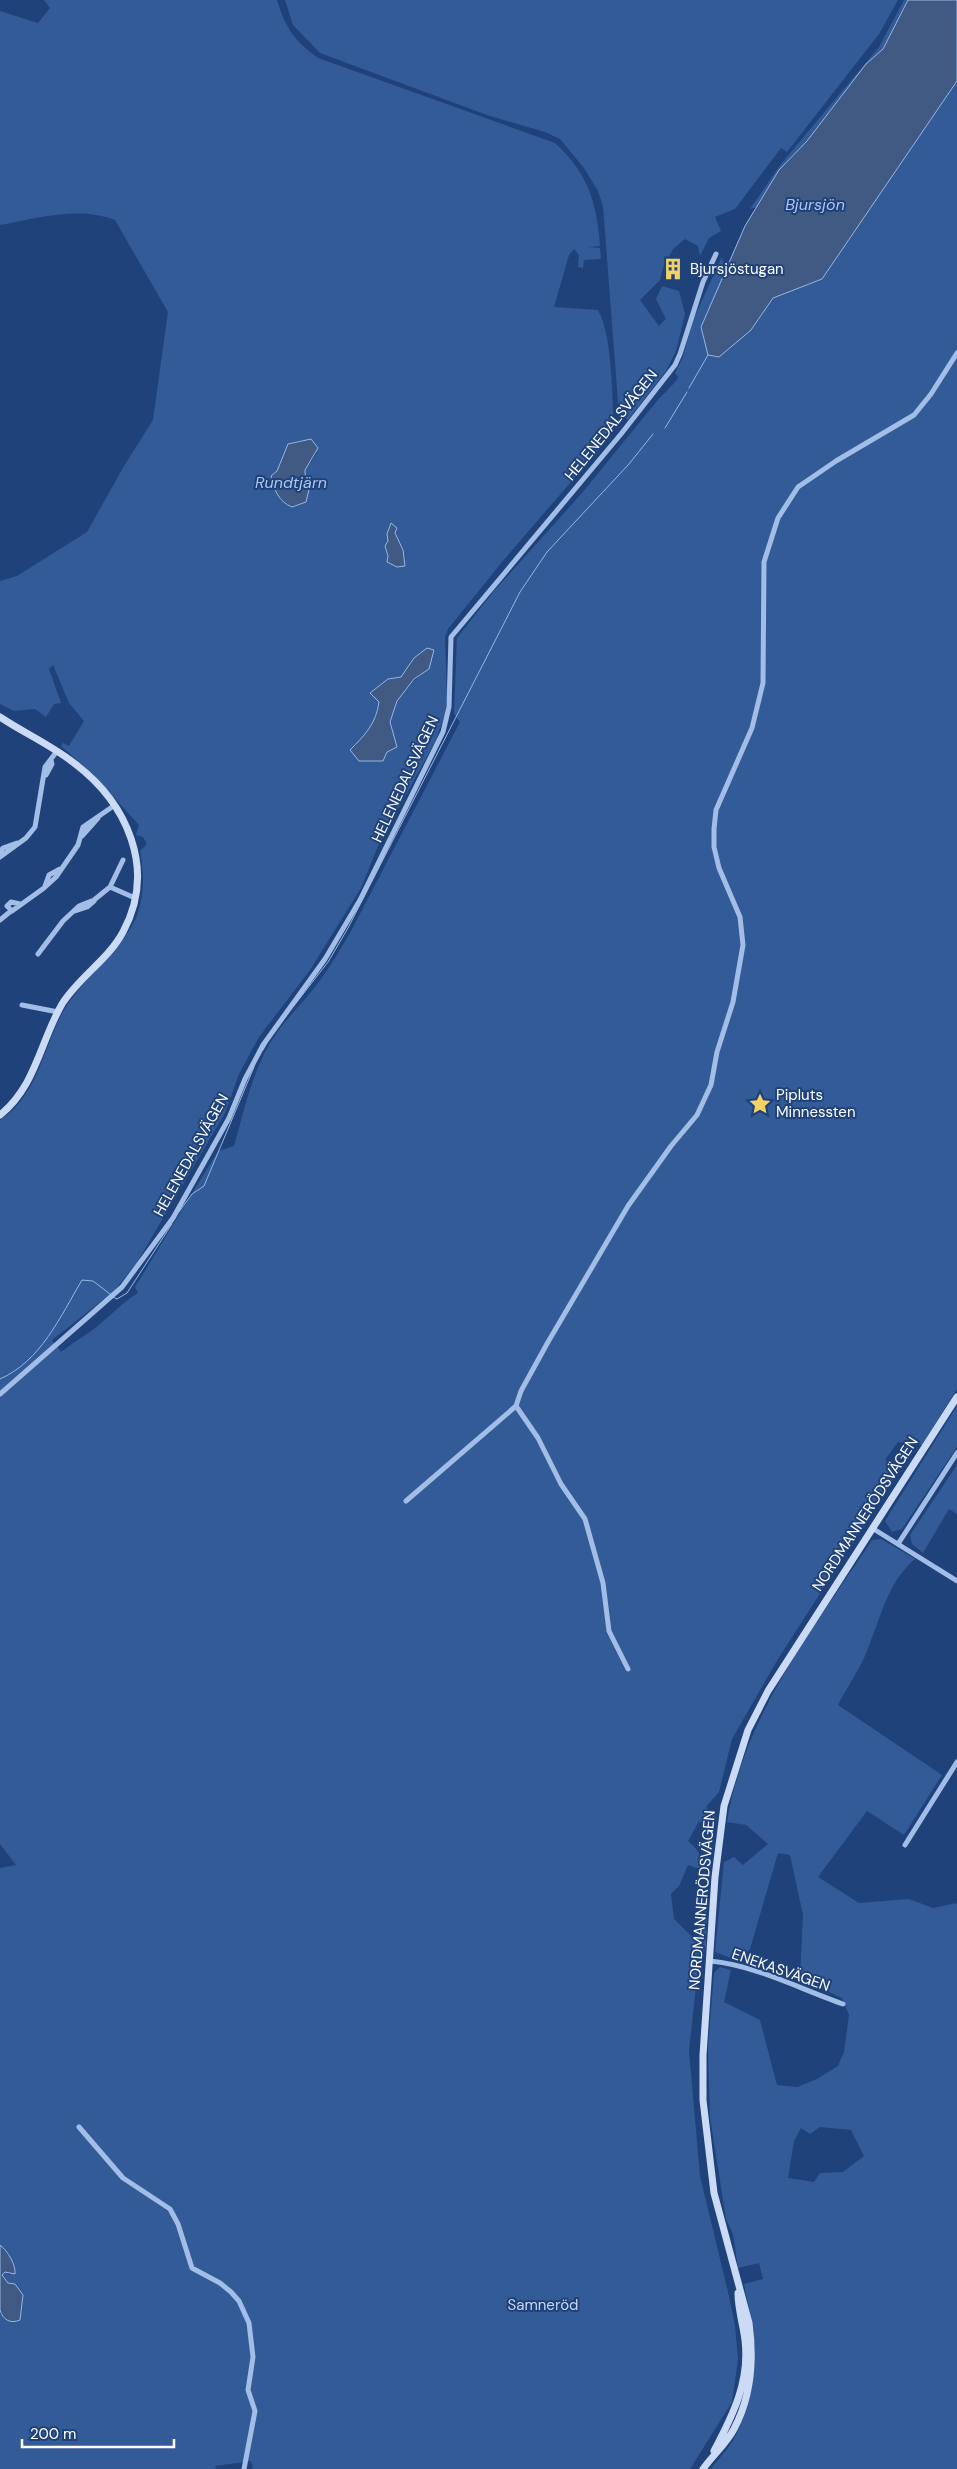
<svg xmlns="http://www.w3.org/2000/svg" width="957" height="2469" viewBox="0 0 957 2469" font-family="'DM Sans',sans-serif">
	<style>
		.green { fill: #335b98; fill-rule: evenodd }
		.water { fill: #405a83; stroke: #96b7e7 }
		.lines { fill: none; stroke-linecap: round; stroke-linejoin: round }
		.stream { stroke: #96b7e7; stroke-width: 1 }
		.street { stroke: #a2bde6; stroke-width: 5 }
		.secondary { stroke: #ccdbf5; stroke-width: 7 }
		.labels { text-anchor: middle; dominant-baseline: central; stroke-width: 4; stroke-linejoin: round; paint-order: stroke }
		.poi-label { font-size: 15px; fill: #fff; stroke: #20427a; text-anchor: start }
		.street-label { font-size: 15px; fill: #fff; stroke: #20427a }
		.park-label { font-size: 15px; fill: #c5d8f4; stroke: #20427a }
		.water-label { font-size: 16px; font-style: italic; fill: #adc7ee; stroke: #20427a }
	</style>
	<rect width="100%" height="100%" fill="#20427a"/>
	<!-- green -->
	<path class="green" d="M44,0H277C286,29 294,40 318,58L555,143C588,173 597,203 600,246L588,247L600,248L601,259L584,260L583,268L578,267L579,255L574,249L569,255L554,307L598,310C613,337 612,400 614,432L502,562L448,629L445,637L447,698L445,714L436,740L378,846L361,888L310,970L259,1037L239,1074L225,1113L136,1264L113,1292L52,1340L61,1352C73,1342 87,1335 99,1325C112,1314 123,1302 138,1293L135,1287L218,1151L234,1146C243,1114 250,1082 265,1052C276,1031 291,1015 306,998C324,977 338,954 351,931L460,722L454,714L457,638L494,591L582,493L657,401L676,381L678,377L675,373L683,357L692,322L722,257L725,273L701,327L751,330L773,298L822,279L957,81V1389L922,1445L898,1442L885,1460L901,1467L778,1659L732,1739L719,1792L706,1807L716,1818L713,1834L699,1821L688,1841C696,1848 706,1859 704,1870L688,1865L679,1886L671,1894L674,1919L698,1943L701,1935L697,1928L701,1895H707L706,1946L698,1968L689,2051L700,2176L729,2296L735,2326L738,2359L732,2402L690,2469H253L251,2461L215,2466L216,2469H0V2310L1,2315L19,2314L23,2295L8,2283L2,2275L5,2272L10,2275C12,2263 10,2252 0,2245V1868L16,1865L0,1844V1120C38,1096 43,1047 64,1010C85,976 119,954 136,918C145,896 144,873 140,851L147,844L143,837L136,835L139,825L92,773L61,746L63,743L69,746L84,721L69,703L53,665L49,669L61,703L54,704L46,717L35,709L14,711L0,704V581L17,576L87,532L124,466L153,420L168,312L115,220C77,206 39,218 0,225V11L38,23L50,8ZM303,440L317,453L305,470V474L311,481L306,502L281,501C275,486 279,459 288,445ZM395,533L403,550V560L387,562L388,541ZM414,658L429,669C412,681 393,698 390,721C390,728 395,739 397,747L387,752L383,761H359C366,741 376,722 379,702L370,693L388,679L401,677Z
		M285,0H898L879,34L787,152L781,148L735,209L715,217L721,231L709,238L700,256L698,246L685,239L673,249L663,268L660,280L640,300L659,326L666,319L656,299L662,286L679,291L685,314L676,351L666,371L628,420L619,415L603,206L598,191L584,168L560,139L545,132L487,115L320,53L293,25Z
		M904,0H908L883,49L866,64L807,141L779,170L757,207L750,209L781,164L879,47Z
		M957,1406V1447L902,1529L892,1532L885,1521Z
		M957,1465V1514L949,1509L923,1553L912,1544L910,1535Z
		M881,1539L915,1559C889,1581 882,1613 870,1643C863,1665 848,1685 838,1705L942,1775L904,1835L867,1811L818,1877L859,1903L909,1899L933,1908L957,1903V2469H711C719,2458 730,2447 736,2435C751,2406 757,2369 754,2337C753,2319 747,2302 744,2284L763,2279L759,2263L738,2268L733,2234L726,2219L710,2117L708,2048L714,1973L720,1967L731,1970L724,2002L760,2020L777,2085L797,2087L817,2079L838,2066L844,2052L849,2015L842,1998L800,1979L803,1915L790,1855L778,1853L750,1949L739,1961L715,1952L724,1862L734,1857L743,1865L768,1844L746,1825L727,1822C744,1715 814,1628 872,1540ZM820,2127L851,2130L864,2156L843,2172L820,2173L814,2182L788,2178L794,2141L801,2128L810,2134Z"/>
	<!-- water -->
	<path class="water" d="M908,0H957V81L822,279L773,298L751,330L719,357L708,355L701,327L745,226L779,170L807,141L866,64L883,49Z
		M311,439L318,448L305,470V474L311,481L306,502L292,507C279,502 274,490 271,476L277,471L288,444Z
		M391,523L397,528L395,533L403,550L405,566L397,567L387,562L388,556L385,546L388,541L387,534Z
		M427,648L434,650L429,669L414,679L397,701L390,722L397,747L387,752L383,761H359L350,750C365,735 376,724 379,702L370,693L388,679L401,677L414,658Z
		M0,2245C8,2251 16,2265 15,2274L5,2272L2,2275L8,2283L15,2284L23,2295L20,2320C10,2324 3,2320 0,2310Z"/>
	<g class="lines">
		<!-- stream -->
		<path class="stream" d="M689,388L708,355
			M665,428L687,392
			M293,1007L328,962L348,928L520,592L547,552L629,464L653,434
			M263,1050L267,1043
			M179,1212L192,1194L204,1186L254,1067
			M113,1297L117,1299L127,1293L172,1224
			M0,1379C41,1361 60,1317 82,1280L93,1281L110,1294"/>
		<!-- street -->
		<path class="street" d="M46,775L52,764L51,760
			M82,836L98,818
			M0,852L3,848L17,843
			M0,857L26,838L35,827L45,767L57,751
			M45,886L49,875L60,869
			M110,887L135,898
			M20,904L11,902L7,906L12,911L44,888L56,877L78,845L83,827L115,805
			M75,911L87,907L94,901
			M0,920L11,911
			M38,954L63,921L79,906L94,900L110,887L123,860
			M22,1005L58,1012
			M0,1394L122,1287L173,1218L229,1118L245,1079L263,1045L325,959L360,900L443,732L449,707L451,637L621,434L675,365L680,354L703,282L716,254
			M516,1406L538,1438L561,1484L585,1519L603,1583L609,1631L628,1669
			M406,1501L516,1406L521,1391L548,1342L628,1206L671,1146L697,1115L711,1085L717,1052L733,1002L743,945L740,917L719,868L714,847V829L716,810L752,728L763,683L764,562L778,518L798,487L836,461L914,415L931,394L957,353
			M872,1528L957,1581
			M898,1544L957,1453
			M905,1845L957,1762
			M710,1961C755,1965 800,1989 843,2004
			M79,2127L123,2178L170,2209L178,2224L192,2268L220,2283L231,2292L239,2301L249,2323L253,2357L248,2390L255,2411L244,2469"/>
		<!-- secondary -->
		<path class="secondary" d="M0,717C24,733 51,745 74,763C127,803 157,869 123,932C108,960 79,977 62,1004C40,1042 36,1086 0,1115
			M714,2451C733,2415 750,2381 745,2340C743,2324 738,2309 738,2293
			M703,2469C713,2455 726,2444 734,2429C751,2397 754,2359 749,2323L714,2193L703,2100V2055L715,1877L724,1806L748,1730L768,1691L957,1397"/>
	</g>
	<!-- icons -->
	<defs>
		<g id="building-bare" transform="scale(1.725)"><path d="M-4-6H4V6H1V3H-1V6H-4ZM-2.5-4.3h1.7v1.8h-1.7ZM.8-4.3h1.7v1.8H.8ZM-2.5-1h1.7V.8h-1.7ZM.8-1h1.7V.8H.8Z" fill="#f3d263" stroke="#20427a" stroke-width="2.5" paint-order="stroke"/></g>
		<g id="sight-bare" transform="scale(1.725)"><path d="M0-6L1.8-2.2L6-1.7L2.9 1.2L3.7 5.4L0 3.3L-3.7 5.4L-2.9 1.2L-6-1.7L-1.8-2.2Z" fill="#f3d263" stroke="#20427a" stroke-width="2.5" paint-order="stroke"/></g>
	</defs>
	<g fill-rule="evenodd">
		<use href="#building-bare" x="673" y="269"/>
		<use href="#sight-bare" x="760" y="1104"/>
	</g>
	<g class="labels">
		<!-- poi labels -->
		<g class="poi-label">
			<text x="690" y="269">Bjursjöstugan</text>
			<text x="776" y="1095">Pipluts<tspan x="776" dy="17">Minnessten</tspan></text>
		</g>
		<!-- street labels -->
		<g class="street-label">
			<text transform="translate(611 425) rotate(-51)">HELENEDALSVÄGEN</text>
			<text transform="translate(405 779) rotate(-65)">HELENEDALSVÄGEN</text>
			<text transform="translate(191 1155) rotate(-61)">HELENEDALSVÄGEN</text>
			<text transform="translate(865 1514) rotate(-57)">NORDMANNERÖDSVÄGEN</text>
			<text transform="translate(702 1900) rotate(-85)">NORDMANNERÖDSVÄGEN</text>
			<text transform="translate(781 1970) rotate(19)">ENEKASVÄGEN</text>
		</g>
		<!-- park labels -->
		<g class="park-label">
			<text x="543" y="2305">Samneröd</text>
		</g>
		<!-- water labels -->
		<g class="water-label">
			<text x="815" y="204">Bjursjön</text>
			<text x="291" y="482">Rundtjärn</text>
		</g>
	</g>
	<!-- scale -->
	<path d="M22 2439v8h152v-8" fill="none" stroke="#ffffff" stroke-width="2.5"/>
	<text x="30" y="2439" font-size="15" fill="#ffffff" stroke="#20427a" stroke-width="4" paint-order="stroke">200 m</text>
</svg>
